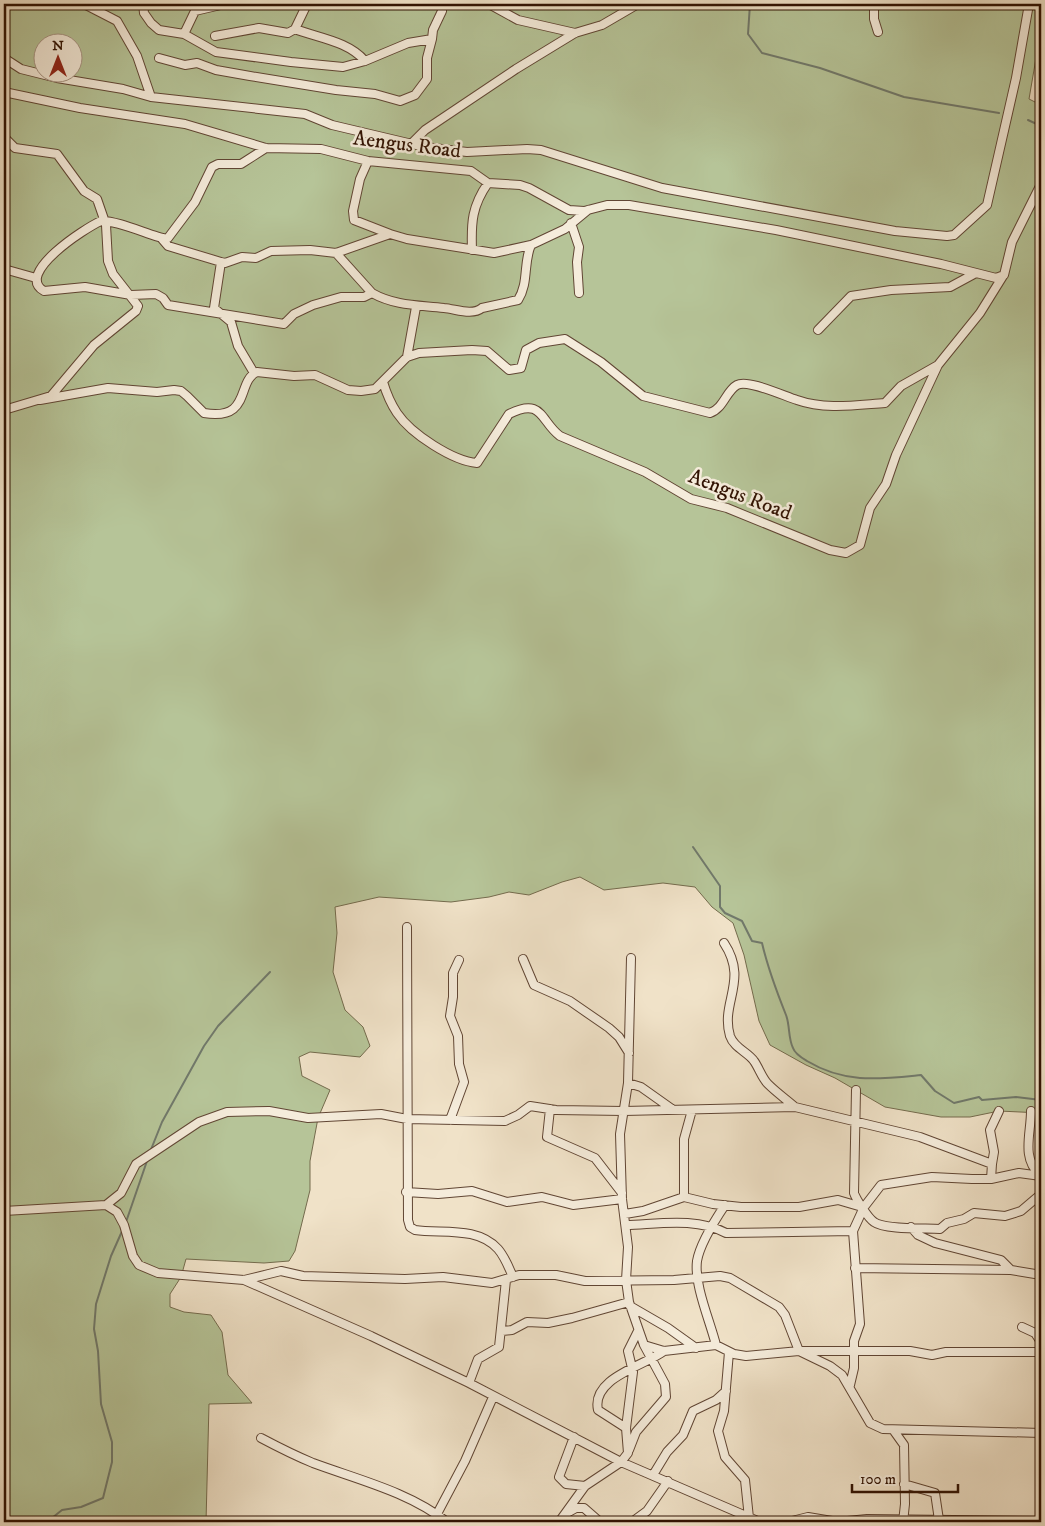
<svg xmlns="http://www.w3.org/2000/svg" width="1045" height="1526" viewBox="0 0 1045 1526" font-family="'IM FELL DW Pica',serif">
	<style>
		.green { fill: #b6c498; stroke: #746b4d; fill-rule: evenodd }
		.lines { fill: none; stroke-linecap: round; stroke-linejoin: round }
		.stream { stroke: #71796b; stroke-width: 2 }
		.street-casing { stroke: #614634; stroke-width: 10 }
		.street { stroke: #f5ecdb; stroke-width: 8 }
		.labels { text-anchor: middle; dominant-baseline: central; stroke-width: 5; stroke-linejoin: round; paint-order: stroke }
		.street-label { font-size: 21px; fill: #311202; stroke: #f5ecdb }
	</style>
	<rect width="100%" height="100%" fill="#f0e2c8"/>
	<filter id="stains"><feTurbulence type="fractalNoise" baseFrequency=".004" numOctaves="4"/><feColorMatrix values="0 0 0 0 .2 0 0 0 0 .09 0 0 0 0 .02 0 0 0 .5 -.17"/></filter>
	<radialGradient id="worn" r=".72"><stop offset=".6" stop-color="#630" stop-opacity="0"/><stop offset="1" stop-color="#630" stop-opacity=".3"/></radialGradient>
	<!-- green -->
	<path class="green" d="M4,4H1041V29L1029,99L1041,105V1113L999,1111L970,1117H941L885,1107L835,1078L806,1065L770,1045L759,1021L744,955L733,923L712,907L695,887L663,883L604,890L580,877L562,882L529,895L509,892L489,897L451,902L379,897L335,907L337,933L333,972L345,1010L363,1027L370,1046L360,1057L310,1052L299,1057L302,1076L330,1090L318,1118L310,1161V1190L295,1251L289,1261L264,1263L186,1259L181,1277L170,1294V1307L184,1312L211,1315L222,1332L228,1375L252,1403L209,1404L206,1522H4ZM42,42H72V72H42Z"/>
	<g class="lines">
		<!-- stream -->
		<path class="stream" d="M750,4L748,34L762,53L820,68L904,97L999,113
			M1028,120L1041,126
			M693,847L720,886V907L725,913L742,921L752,941L762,943C768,969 776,990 786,1015C790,1025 788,1038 793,1048C795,1054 802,1058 807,1061C845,1084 880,1079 921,1075L935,1091L954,1103L979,1097L982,1100L1016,1097L1041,1100
			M150,1152L162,1122L204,1046L218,1026L270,972
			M126,1222L147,1161
			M47,1522L62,1510L81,1507L103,1498L112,1462V1442L101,1404L98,1351L94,1329L96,1304L111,1256L123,1229"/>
		<!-- street casing -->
		<g class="street-casing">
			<path id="street" d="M84,4L117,21L137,56L151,97
				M143,4L144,13L151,23L159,30L184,34L216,52L291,62L343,67L365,61L408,43L432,39L433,30L442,11
				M489,4L518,20L575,33
				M874,4V19L878,32
				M295,29C318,38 348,41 365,61
				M184,34L195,11L225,4
				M215,36L259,28L288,33L295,29L307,4
				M4,58L21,69L57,78L123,89L151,97L305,114L332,125L425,147L467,152L527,149L541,150L662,188L895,231L947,236L954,235L987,205L1016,78L1029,4
				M159,58L185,65L197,63L216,70L250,76L336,90L375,94L400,101L415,95L427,79V58L432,39
				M4,92L80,108L185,124L266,148L321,149L368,161L471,171L488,183L520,185L529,188L569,210L584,211L607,205H629L776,230L941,264L996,278L1004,275L1012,242L1041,184
				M4,137L15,148L57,154L84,191L97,199L106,225L108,261L113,274L138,306L136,311L94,345L51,396L4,410
				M411,144L425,130L516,69L575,33L602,25L638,4
				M266,148L241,164H218L212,167L195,202L168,238C161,241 120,220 101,221C85,228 14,274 44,291L85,287L131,295L156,294L163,298L168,305L284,324L294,314L313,305L341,297H364L372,293C395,306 419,305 444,308C456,309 472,316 482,308L518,300C529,283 523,263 531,245L565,229L588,210
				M571,223L579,247L577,262L579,293
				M390,234L407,239L494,253L531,245
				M162,239L168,246L221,262L214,308L231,322L238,346L254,373
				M472,250C471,222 472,206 488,183
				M336,253L372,293
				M221,262L225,263L242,257L256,258L271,251L310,250L336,253L390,234L354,220L353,211L360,179L368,161
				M4,269L36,278
				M818,330L851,296L891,290L950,287L974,274
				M407,357L416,307
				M383,382C386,392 391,404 397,413C411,434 453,461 477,463L509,414C543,397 540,421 560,436L645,472L691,499L727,508L830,550L846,553L860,545L870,508L886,484L896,455L938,365L980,313L1003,276
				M40,400L108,388L157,392L174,390L181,391L187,396L204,413C252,421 236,381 257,372L294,376L315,375L348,390L361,391L375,389L407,357L419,353L472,350L487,351L509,370L521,368L526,350L539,343L565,339L601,362L643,396L710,413C724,408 726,391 737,385C748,379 784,396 797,400C825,410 856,405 885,403L901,386L938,365
				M407,927L408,1220L410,1227L415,1230C442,1234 477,1226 498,1249C505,1257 509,1268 513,1277
				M724,943C749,981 720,1002 730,1036C734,1048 748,1052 754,1061C759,1068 762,1078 768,1084C777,1093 786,1099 795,1107
				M631,958L628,1083L620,1134L622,1199L628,1247L626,1280L629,1302L644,1345L664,1351L716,1345L734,1354L746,1356L799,1351H910L932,1355L946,1352H1041
				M523,959L534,985L570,1001L609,1028L619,1037L629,1053
				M628,1083L641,1087L672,1109
				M856,1090L854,1193C856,1199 868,1218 874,1222C885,1230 925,1228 940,1229L947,1223L964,1219L974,1213L1005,1216L1021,1211L1041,1194
				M550,1109L547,1137L595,1158L622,1193
				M692,1110L684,1139V1197L713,1204L741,1207H799L838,1200L862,1207
				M1031,1111C1031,1134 1021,1158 1040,1175
				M450,1120L464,1082L459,1064L458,1036L450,1016L453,997V973L459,960
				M992,1164L994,1152L990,1130L999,1111
				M406,1192L438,1194L472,1191L507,1202L542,1197L573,1205L622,1199
				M106,1205L121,1193L136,1164L199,1122L227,1112L269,1111L308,1118L381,1114L407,1119L505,1121L518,1115L530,1106L556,1110L624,1111L795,1107L920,1137L992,1164L991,1179
				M4,1211L106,1205L117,1212L124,1225L133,1256L139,1265L158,1273L244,1280L281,1271L303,1276L405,1279L443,1277L492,1283L519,1275H556L585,1281L674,1280L720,1276L730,1278L779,1307L785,1315L799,1351L830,1366L842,1375L870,1423L883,1429L1041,1433
				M625,1214L643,1211L684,1197
				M626,1225C659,1224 696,1217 726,1233L853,1231
				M911,1227L918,1235L935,1243L1001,1260L1011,1270L1041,1275
				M855,1268L1011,1270
				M244,1280L371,1336L469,1383L621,1462L760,1522
				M630,1306L668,1328L696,1348
				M1022,1327L1035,1333L1041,1342
				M502,1331L512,1330L527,1322L548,1323L572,1318L629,1302
				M716,1345C710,1321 694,1285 697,1261C700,1243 715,1220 725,1205
				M729,1352L724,1411L718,1431L725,1457L745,1480L749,1518
				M469,1383L478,1359L499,1347L506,1280
				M850,1385L854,1368V1341L860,1324L853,1231L864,1207L881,1185L932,1177L972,1179H991L1019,1173L1041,1176
				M626,1428L598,1410C591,1378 644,1366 664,1351
				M894,1431L904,1445L905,1504L903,1522
				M574,1437L559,1477L566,1484L585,1486
				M261,1438C278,1447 296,1456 313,1463C359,1480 409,1492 447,1522
				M629,1450L636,1432L666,1397L665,1384L644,1345
				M653,1475L667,1452L683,1435L693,1411L716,1400L726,1391
				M904,1484L935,1493L939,1520
				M567,1513L576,1508H584L600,1522
				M437,1514L465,1461L493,1397
				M559,1522L585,1486L621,1462L628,1453L626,1428L633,1372L628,1351L638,1331
				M632,1522L647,1511L668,1481
				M788,1522L808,1517L838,1522L867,1519L1041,1521"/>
		</g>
		<!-- street -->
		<use href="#street" class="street"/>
	</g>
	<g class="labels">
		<!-- street labels -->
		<g class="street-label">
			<text transform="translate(407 145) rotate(7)">Aengus Road</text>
			<text transform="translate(740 495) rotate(21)">Aengus Road</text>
		</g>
	</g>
	<!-- margin -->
	<rect width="1045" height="1526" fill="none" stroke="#f0e2c8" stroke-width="20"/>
	<rect x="5" y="5" width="1035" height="1516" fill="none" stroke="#311202" stroke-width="2.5"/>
	<rect x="10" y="10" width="1025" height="1506" fill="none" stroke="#311202"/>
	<!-- north arrow -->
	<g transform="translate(58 58)"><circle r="24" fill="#f5ecdb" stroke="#a79584"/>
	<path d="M0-4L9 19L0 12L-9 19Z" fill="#8f2418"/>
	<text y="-8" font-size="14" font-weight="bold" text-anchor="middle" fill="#311202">N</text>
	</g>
	<!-- scale -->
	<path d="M852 1484v8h106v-8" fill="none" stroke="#311202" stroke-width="2.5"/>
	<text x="860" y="1484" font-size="15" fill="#311202" stroke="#f5ecdb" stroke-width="4" paint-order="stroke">100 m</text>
	<rect width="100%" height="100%" filter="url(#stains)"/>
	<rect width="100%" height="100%" fill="url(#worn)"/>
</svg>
